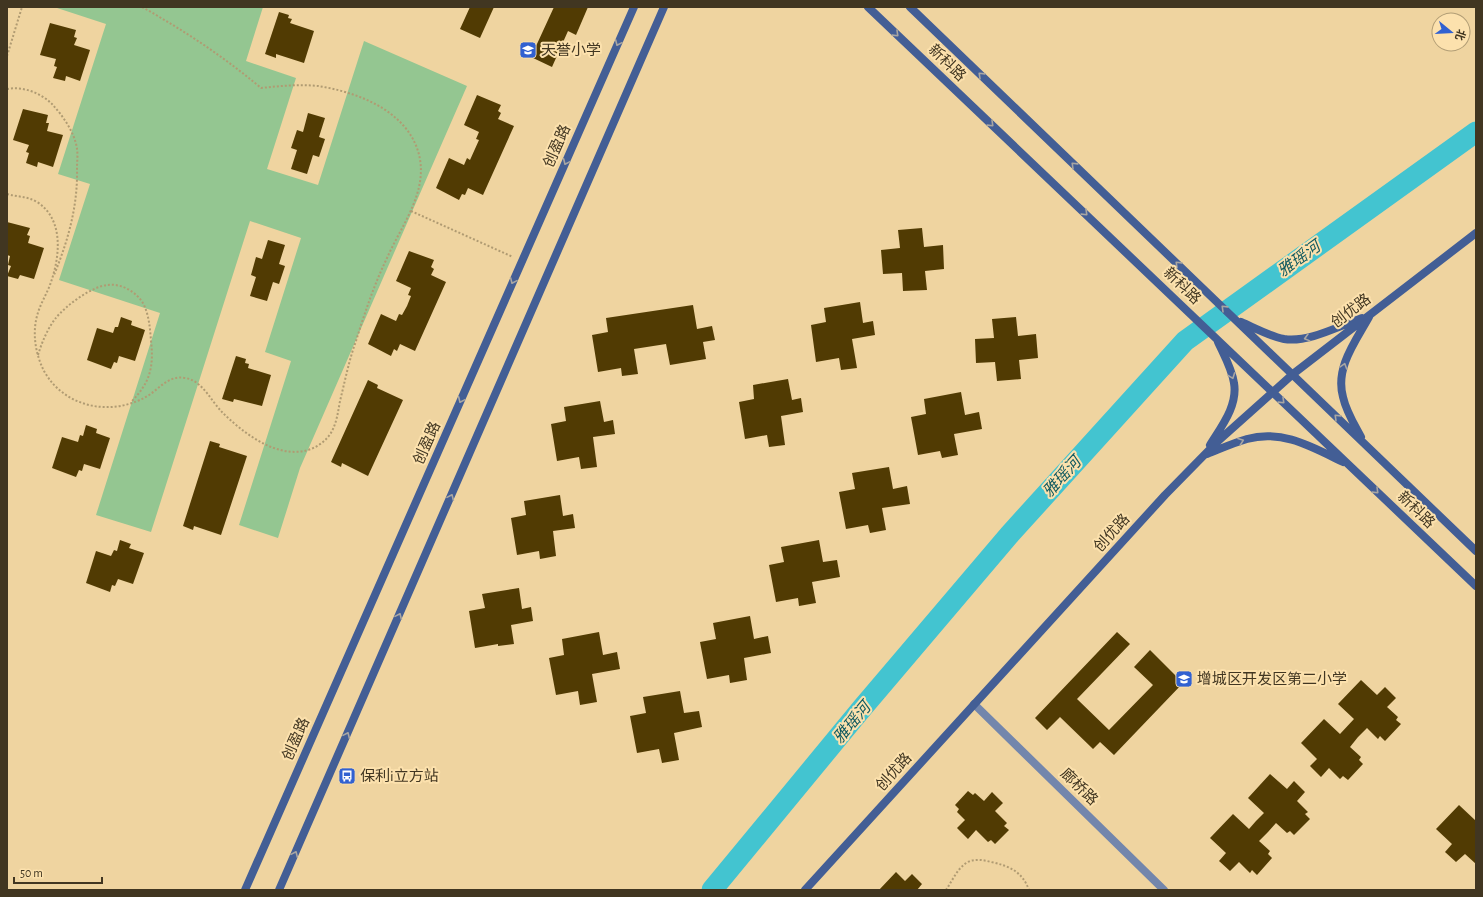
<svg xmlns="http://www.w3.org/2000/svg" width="1483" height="897" viewBox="0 0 1483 897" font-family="'Alegreya Sans','Noto Sans SC',sans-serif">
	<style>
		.green { fill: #94c691 }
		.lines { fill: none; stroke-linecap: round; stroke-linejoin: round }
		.river { stroke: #43c4d0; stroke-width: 21 }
		.building { fill: #513b03 }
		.path { stroke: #b09b72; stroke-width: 2; stroke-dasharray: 2 2; stroke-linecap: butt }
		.street { stroke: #7386ac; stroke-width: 8 }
		.secondary { stroke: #435e95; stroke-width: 8 }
		.oneway { stroke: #a9a6a2 }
		.labels { text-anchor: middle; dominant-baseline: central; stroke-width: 4; stroke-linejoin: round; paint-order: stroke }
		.poi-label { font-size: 15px; fill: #413621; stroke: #fce1ad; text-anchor: start }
		.street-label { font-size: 15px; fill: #413621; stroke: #fce1ad }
		.water-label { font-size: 16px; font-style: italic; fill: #115a60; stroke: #fce1ad }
	</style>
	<rect width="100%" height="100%" fill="#efd4a0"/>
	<!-- green -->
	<path class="green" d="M54,7H263L246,61L296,78L267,169L318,185L364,41L467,86L300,468L278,538L239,525L291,361L265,352L301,238L250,221L151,532L96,515L160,313L59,280L90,184L58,174L106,24Z"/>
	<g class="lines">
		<!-- river -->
		<path class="river" d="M712,890L863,707L1010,534L1185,341L1476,132"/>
	</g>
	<!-- building -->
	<path class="building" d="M470,7H494L480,38L460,29Z
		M554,7H588L576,35L568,31L552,67L531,57Z
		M279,12L289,15L288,18L292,19L290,23L314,31L304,63L276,54V58L265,54Z
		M50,23L76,30L74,37L77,38L74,45L90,50L80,81L66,76L65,81L53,78L57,67L54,66L56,59L40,55Z
		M477,95L501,105L498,111L501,113L498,119L514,126L483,195L468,188L465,195L462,194L459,200L436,188L449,158L464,165L467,158L470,160L479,140L476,139L479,132L464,125Z
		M23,109L48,115L46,123H49L47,131L63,135L53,167L38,162L37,167L26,163L29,153L26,152L29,145L13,140Z
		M308,113L325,118L319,137L325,139L319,157L313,155L307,174L291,169L297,150L291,148L297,130L303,132Z
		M7,222L30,228L27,235L30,236L28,243L44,248L34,279L20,275L18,279L7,276L11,266L8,265L10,256L7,255Z
		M922,228L924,247L943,245L944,269L925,271L927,290L903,291L902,273L883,274L881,250L900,248L898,230Z
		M268,240L285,245L279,264L285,266L279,284L273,282L267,301L250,296L256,277L251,275L256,257L262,259Z
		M409,251L434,260L431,267L434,269L431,275L446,282L415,351L400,344L397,351L394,349L391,356L368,344L381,314L396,321L399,314L402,315L407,306L411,296L408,295L411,288L396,281Z
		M860,302L863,323L873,321L875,335L852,339L857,368L841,370L839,358L816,362L811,325L826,322L824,308Z
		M693,305L697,329L712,326L715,340L703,342L706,359L670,365L666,344L634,349L638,374L622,376L621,368L598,372L592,335L608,332L606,318Z
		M121,317L132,321L131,325L145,330L135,361L119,356L117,363L114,362L111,369L87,360L97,328L113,333L115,327H118Z
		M1016,317L1018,336L1036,334L1038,358L1019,360L1021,379L997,381L995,362L976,363L975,339L994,338L992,319Z
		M236,356L246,359L245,363L249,364L248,368L271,375L262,406L234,399L233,402L222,399Z
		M788,379L792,400L801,398L803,412L781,416L785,445L769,447L767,435L745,439L739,402L754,399L753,385Z
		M368,380L378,385L377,388L403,400L368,476L342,463L341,467L331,462Z
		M961,392L965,415L979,412L982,429L954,434L958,455L942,458L940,451L918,455L911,417L926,414L924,399Z
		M600,401L604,422L613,420L615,434L593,437L597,467L581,469L579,457L557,461L551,424L566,421L564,407Z
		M86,425L97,429L96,433L110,438L100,469L84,464L82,471L79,470L76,477L52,468L62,437L78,442L80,435L83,436Z
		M210,441L220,444L219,447L247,456L221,535L194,526L193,530L183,526Z
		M889,467L893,489L907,486L910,504L882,508L886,530L870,533L868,525L846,529L839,492L855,489L852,473Z
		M560,495L563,516L573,514L575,528L553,531L556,556L540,559L539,551L517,555L511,518L526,515L524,501Z
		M120,540L131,544L129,548L144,553L133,584L118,579L115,586L112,585L110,592L86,583L96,551L111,556L114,550L117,551Z
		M819,540L823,562L837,560L840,577L812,582L816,603L799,606L798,598L776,602L769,565L784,562L781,547Z
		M519,588L522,609L531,607L533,621L511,625L514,644L498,646V644L475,648L469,611L485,608L482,594Z
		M750,616L754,639L768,636L771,653L744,658L747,680L730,683L729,675L707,679L700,642L716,639L713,623Z
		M599,632L603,655L617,652L620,669L592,674L597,702L580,705L578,691L556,695L549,658L564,655L562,639Z
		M1117,632L1130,644L1077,699L1109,730L1153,685L1134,667L1150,650L1183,683L1114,755L1100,742L1093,749L1060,717L1047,730L1035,718Z
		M1361,680L1377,695L1385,687L1396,698L1387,707L1398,717L1396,720L1401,724L1385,741L1380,736L1378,739L1367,728L1358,737L1350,747L1361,757L1359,760L1363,764L1348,780L1343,776L1340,779L1329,768L1321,777L1310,766L1317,759L1301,743L1324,719L1340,734L1354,719L1338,704Z
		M680,691L684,713L699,711L702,727L674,733L679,760L662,763L659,749L637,753L630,716L646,713L643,697Z
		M1270,774L1287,789L1294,781L1305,792L1297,801L1308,812L1305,814L1310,819L1294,835L1290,831L1287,833L1276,823L1268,832L1259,841L1270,851L1268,854L1272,858L1257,875L1252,870L1250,873L1239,862L1230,871L1219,861L1226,853L1210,838L1233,814L1249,829L1256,821L1264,813L1248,798Z
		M968,791L973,795L975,793L984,801L992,792L1003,803L995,811L1007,823L1004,826L1009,830L995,844L991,840L988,842L976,830L968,839L957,828L965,820L957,812L959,809L955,805Z
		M1459,805L1476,821V864L1465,854L1456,862L1445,852L1452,844L1436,829Z
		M896,872L905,881L912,874L922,884L917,890H879Z"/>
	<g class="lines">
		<!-- path -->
		<path class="path" d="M7,56L22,7
			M7,89C23,86 41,93 52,104C63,116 75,133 77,149C78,155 77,162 77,168C78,206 68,241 54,275
			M7,194C17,197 27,196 37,202C64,219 60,256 51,282C47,294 40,304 37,316C32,335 36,355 44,371C65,409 114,417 149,395C160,388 169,375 185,378C202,380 211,401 222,412C242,432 274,457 304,451C315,449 327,441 332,431C337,421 338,412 340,401C345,381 349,360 356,341C365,312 374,285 387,258C402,224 430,190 418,151C405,110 357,92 318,86C299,84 280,86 261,88C224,57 185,31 142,7
			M411,211L513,257
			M38,355C42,342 47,330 55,319C65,306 92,286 108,285C122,283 138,293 144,305C149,316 150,328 151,341C154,367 150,383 131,402
			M946,890C953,880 958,866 970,861C977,859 984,860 991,862C1009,866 1022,871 1029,890"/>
		<!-- street -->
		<path class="street" d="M974,704L1164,890"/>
		<!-- secondary -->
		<path class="secondary" d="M868,7L1476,586
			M910,7L1476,551
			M1241,322C1255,328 1269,336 1284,339C1308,343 1339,326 1362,318
			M1361,437C1354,424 1346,411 1343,397C1335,368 1355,342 1369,317
			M1210,445C1221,427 1238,406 1234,383C1232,369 1224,355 1218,342
			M1207,454C1220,449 1233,443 1247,439C1282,429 1312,447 1343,462
			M245,890L634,7
			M279,890L664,7
			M805,890L1165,495L1217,442L1293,374L1476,233"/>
	</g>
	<!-- one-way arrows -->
	<defs><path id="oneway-chevron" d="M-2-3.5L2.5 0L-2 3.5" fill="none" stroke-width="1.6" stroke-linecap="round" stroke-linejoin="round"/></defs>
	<g class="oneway">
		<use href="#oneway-chevron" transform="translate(896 34) rotate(44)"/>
		<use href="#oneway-chevron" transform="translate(618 43) rotate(114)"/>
		<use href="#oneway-chevron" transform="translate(981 75) rotate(-136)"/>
		<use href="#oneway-chevron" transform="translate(991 124) rotate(44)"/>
		<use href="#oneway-chevron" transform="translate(566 162) rotate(114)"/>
		<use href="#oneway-chevron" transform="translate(1074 165) rotate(-136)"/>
		<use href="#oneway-chevron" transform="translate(1085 213) rotate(44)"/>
		<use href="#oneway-chevron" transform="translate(1178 264) rotate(-136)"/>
		<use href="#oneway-chevron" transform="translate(513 281) rotate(114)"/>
		<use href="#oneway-chevron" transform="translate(1224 308) rotate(-136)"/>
		<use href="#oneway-chevron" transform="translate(1307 338) rotate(165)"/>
		<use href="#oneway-chevron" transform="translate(1344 366) rotate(-73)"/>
		<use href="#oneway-chevron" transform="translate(1232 376) rotate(70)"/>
		<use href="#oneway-chevron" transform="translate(461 400) rotate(114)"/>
		<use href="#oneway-chevron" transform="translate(1282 401) rotate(44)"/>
		<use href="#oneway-chevron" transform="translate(1337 417) rotate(-136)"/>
		<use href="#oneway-chevron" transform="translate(1241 441) rotate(-20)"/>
		<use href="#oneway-chevron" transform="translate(1376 491) rotate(44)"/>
		<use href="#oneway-chevron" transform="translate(451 497) rotate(-66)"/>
		<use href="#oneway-chevron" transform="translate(399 616) rotate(-66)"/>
		<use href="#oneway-chevron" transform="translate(347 735) rotate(-66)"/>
		<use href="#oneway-chevron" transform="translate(295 854) rotate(-66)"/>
	</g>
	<!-- icons -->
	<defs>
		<g id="school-square" transform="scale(0.9)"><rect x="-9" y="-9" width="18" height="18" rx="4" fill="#3161d1" stroke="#fce1ad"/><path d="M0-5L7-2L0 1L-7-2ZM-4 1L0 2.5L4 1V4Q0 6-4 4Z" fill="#fff"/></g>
		<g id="bus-square" transform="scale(0.9)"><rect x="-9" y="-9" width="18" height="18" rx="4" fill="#3161d1" stroke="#fce1ad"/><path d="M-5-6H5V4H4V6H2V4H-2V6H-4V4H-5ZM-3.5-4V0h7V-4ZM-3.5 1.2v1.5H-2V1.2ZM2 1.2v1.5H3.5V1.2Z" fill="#fff"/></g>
	</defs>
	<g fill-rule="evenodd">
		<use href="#school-square" x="528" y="50"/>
		<use href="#school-square" x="1184" y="679"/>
		<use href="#bus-square" x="347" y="776"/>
	</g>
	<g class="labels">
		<!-- poi labels -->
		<g class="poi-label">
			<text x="541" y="50">天誉小学</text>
			<text x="1197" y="679">增城区开发区第二小学</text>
			<text x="360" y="776">保利i立方站</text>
		</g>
		<!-- street labels -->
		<g class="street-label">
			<text transform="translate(947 63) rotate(44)">新科路</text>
			<text transform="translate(557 146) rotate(-66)">创盈路</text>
			<text transform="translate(1182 286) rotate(44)">新科路</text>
			<text transform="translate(1351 311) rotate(-37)">创优路</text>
			<text transform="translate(427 443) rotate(-66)">创盈路</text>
			<text transform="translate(1416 510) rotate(44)">新科路</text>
			<text transform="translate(1112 533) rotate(-48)">创优路</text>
			<text transform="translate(296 739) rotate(-66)">创盈路</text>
			<text transform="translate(894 772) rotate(-48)">创优路</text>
			<text transform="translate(1079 787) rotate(44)">廊桥路</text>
		</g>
		<!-- water labels -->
		<g class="water-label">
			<text transform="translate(1299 259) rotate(-36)">雅瑶河</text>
			<text transform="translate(1062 477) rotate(-48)">雅瑶河</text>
			<text transform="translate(852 723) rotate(-50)">雅瑶河</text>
		</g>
	</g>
	<!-- border -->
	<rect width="1483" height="897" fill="none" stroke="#413621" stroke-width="16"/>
	<!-- north arrow -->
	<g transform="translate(1451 32) rotate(108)"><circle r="19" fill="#fce1ad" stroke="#b19d75"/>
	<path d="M0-3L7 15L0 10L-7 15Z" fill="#3161d1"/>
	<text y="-6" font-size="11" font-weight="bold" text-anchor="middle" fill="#413621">北</text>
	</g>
	<!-- scale -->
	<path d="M14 877v6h88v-6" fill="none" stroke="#413621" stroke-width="2"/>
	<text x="20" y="877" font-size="12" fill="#413621" stroke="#fce1ad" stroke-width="3" paint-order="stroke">50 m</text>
</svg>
